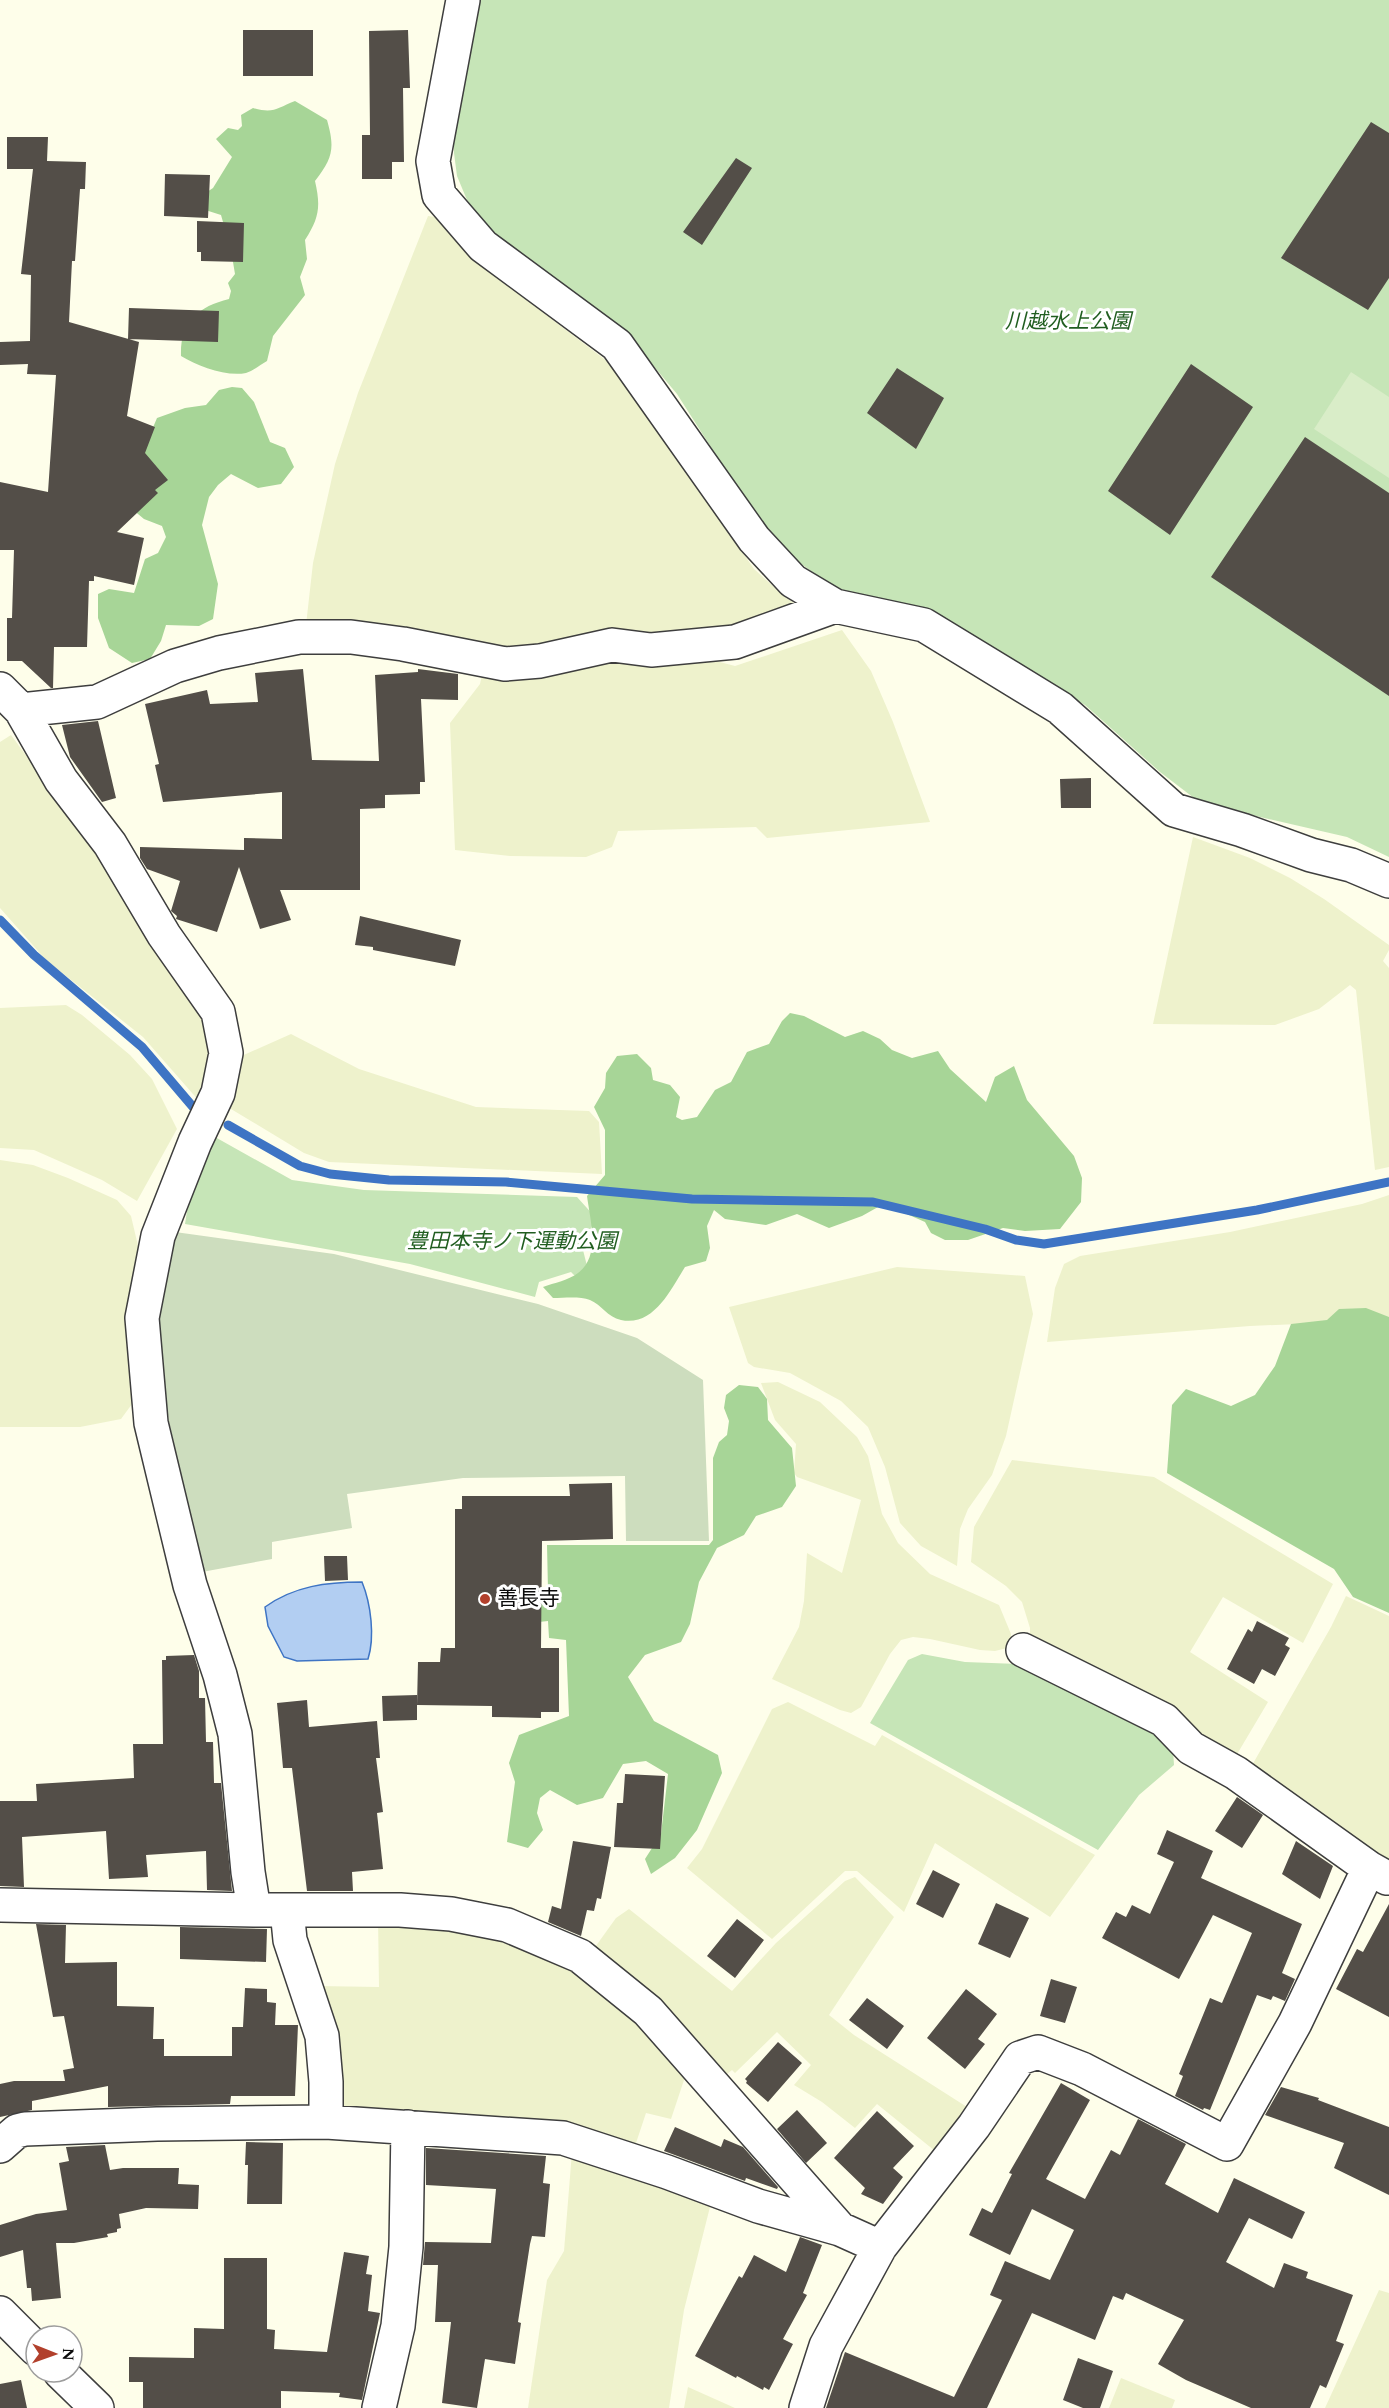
<svg xmlns="http://www.w3.org/2000/svg" width="1389" height="2408" viewBox="0 0 1389 2408" font-family="Spectral,'Noto Sans JP',serif">
	<style>
		.farmland { fill: #eef2cc }
		.green { fill: #c6e5b7 }
		.forest { fill: #a7d597 }
		.cemetery { fill: #cdddbe }
		.pitch { fill: #d9edc8 }
		.water { fill: #b2cef2; stroke: #3e74c4; stroke-width: 1.5 }
		.lines { fill: none; stroke-linecap: round; stroke-linejoin: round }
		.stream { stroke: #3e74c4; stroke-width: 9 }
		.building { fill: #534e48 }
		.minor-casing { stroke: #3e3e3e; stroke-width: 36 }
		.minor { stroke: #fff; stroke-width: 33 }
		.poi-dot { fill: #b2402c; stroke: #fff; stroke-width: 2 }
		.labels { text-anchor: middle; dominant-baseline: central; stroke-width: 6; stroke-linejoin: round; paint-order: stroke }
		.park-label { font-size: 21px; font-style: italic; fill: #215e20; stroke: #fff }
		.poi-label { font-size: 21px; fill: #0b0b0b; stroke: #fff; text-anchor: start }
	</style>
	<rect width="100%" height="100%" fill="#fefeea"/>
	<!-- farmland -->
	<path class="farmland" d="M428,216L435,217L483,267L616,368L754,569L786,598L809,612L778,620L533,655L306,625L313,563L335,464L358,393Z
		M842,630L871,671L893,722L930,822L767,838L756,827L618,831L612,847L586,857L510,856L455,850L450,723L480,684L484,666L588,655L697,656L735,666Z
		M11,735L83,833L192,994L208,1035L211,1065L200,1102L143,1037L46,960L0,908V742Z
		M1193,837L1250,858L1290,878L1324,899L1389,945V950L1383,961L1389,968V1167L1375,1170L1356,990L1350,985L1319,1009L1275,1025L1153,1024Z
		M66,1005L82,1015L130,1055L152,1079L177,1129L137,1201L102,1180L34,1150L0,1148V1008Z
		M291,1034L359,1069L476,1107L589,1111L599,1122L602,1174L329,1162L304,1153L226,1106L237,1058Z
		M0,1160L33,1165L68,1178L117,1200L131,1216L139,1250L132,1282V1404L121,1419L80,1427H0Z
		M1389,1195V1320L1250,1326L1047,1342L1055,1288L1064,1264L1080,1256L1230,1232L1362,1204Z
		M897,1267L1025,1276L1033,1314L1006,1436L992,1475L968,1509L960,1529L957,1566L921,1546L900,1523L885,1467L868,1427L841,1401L790,1373L754,1367L748,1363L729,1307Z
		M778,1382L820,1402L857,1437L868,1456L882,1514L898,1543L930,1574L999,1605L1011,1634V1647L995,1651L980,1650L930,1639L913,1637L901,1640L890,1654L861,1707L851,1713L840,1710L772,1679L799,1627L804,1601L807,1553L842,1573L861,1500L797,1477L794,1473L796,1444L775,1420L761,1383Z
		M1012,1460L1154,1477L1333,1584L1303,1643L1223,1597L1190,1652L1268,1702L1233,1761L1030,1641V1628L1022,1602L1006,1586L971,1562L974,1527Z
		M1346,1596L1389,1616V1860L1338,1829L1251,1767L1331,1627Z
		M788,1702L875,1746L882,1735L1095,1855L1050,1917L935,1843L904,1912L857,1871H845L772,1939L687,1868L702,1849L772,1709Z
		M855,1877L894,1917L829,2015L854,2035L967,2107L935,2151L877,2104L855,2128L822,2102L794,2085L811,2065L777,2032L735,2073L732,2070L720,2080L593,1950L616,1918L629,1909L732,1991L776,1943L845,1881Z
		M378,1917L509,1933L580,1966L651,2027L686,2074L671,2119L646,2113L633,2152L339,2109L318,1986L379,1987Z
		M572,2152L712,2199L684,2310L669,2408H528L547,2280L564,2251Z
		M1379,2290L1389,2293V2408H1325Z
		M1121,2378L1175,2400L1172,2408H1109Z
		M688,2387L735,2408H684Z"/>
	<!-- green -->
	<path class="green" d="M480,0H1389V857L1347,837L1260,817L1194,798L1160,772L1085,705L927,610L896,605L833,587L789,555L758,521L677,394L641,351L510,249L484,224L467,200L457,176L454,153L453,123Z
		M215,1137L292,1180L364,1190L577,1197L596,1218L582,1246L592,1286H585L571,1272L539,1282L535,1297L410,1264L185,1224L191,1186Z
		M922,1654L965,1662L1021,1664L1145,1722L1173,1750L1174,1765L1139,1795L1098,1850L870,1723L908,1660Z"/>
	<!-- forest -->
	<path class="forest" d="M295,101L327,120C335,148 333,158 315,181C321,207 319,218 305,240L307,259L300,277L305,295L273,336L267,361C260,365 253,371 246,373C226,377 198,366 181,356C180,321 198,307 229,299L231,291L228,283L235,274L231,250L221,215L199,208L201,196L213,188L232,157L216,139L228,128L238,130L242,126L241,115L253,108C274,114 277,108 295,101Z
		M232,387L242,388L254,402L270,442L285,448L294,467L281,484L258,488L231,474L218,485L209,497L202,525L218,584L213,619L199,626L166,625L161,641L150,659L132,663L109,648L98,618V594L109,589L134,593L145,559L158,553L166,537L162,526L144,519L132,509L141,456L157,418L185,408L206,405L219,390Z
		M790,1013L804,1016L845,1037L863,1031L880,1039L892,1050L912,1058L938,1051L950,1069L986,1102L995,1077L1014,1066L1027,1100L1074,1156L1082,1178L1081,1202L1060,1229L1025,1231L1003,1228L968,1240H945L931,1233L925,1222L900,1211L878,1207L862,1216L829,1228L797,1214L766,1225L725,1219L714,1210L707,1226L710,1248L706,1261L685,1267C671,1289 654,1327 621,1320C607,1317 602,1305 590,1300C580,1296 564,1298 553,1298L543,1287C554,1283 569,1280 578,1273C601,1256 590,1220 587,1196L605,1175V1130L594,1107L605,1088L606,1073L617,1056L637,1054L651,1068L653,1080L670,1085L680,1097L676,1117L682,1120L697,1117L715,1090L731,1082L747,1052L769,1044L782,1021Z
		M1366,1308L1389,1317V1613L1353,1597L1334,1569L1167,1473L1172,1405L1186,1389L1231,1406L1255,1395L1275,1366L1291,1324L1327,1320L1339,1309Z
		M739,1385L758,1387L767,1399L768,1420L792,1448L796,1486L782,1507L756,1516L744,1535L717,1548L699,1582L690,1624L681,1642L645,1655L628,1677L654,1721L718,1755L722,1773L697,1830L675,1858L651,1874L645,1859L661,1834L668,1774L646,1761L623,1764L603,1798L577,1805L550,1790L540,1798L537,1813L543,1830L528,1848L507,1842L515,1782L509,1763L519,1735L569,1716L566,1640L549,1638L548,1621L539,1622L538,1594L548,1590L547,1545H709L713,1540V1458L719,1442L727,1435L729,1421L724,1408L726,1395Z"/>
	<!-- cemetery -->
	<path class="cemetery" d="M175,1232L334,1254L538,1304L637,1338L703,1380L709,1541H626L625,1476L463,1478L347,1494L352,1528L272,1542V1559L202,1572L169,1421L159,1358L160,1299Z"/>
	<!-- pitch -->
	<path class="pitch" d="M1351,372L1389,397V478L1314,429Z"/>
	<!-- water -->
	<path class="water" d="M362,1582C371,1604 375,1637 368,1659L297,1661L284,1657L268,1626L265,1607C294,1586 327,1582 362,1582Z"/>
	<g class="lines">
		<!-- stream -->
		<path class="stream" d="M0,920L34,955L142,1047L193,1107
			M228,1125L300,1166L330,1174L389,1180L506,1182L692,1199L873,1202L985,1229L1016,1240L1044,1244L1257,1210L1389,1182"/>
	</g>
	<!-- building -->
	<path class="building" d="M243,30H313V76H243Z
		M408,30L410,88H403L404,162H392V179H362V135H370L369,31Z
		M1371,122L1389,133V278L1368,310L1281,258Z
		M7,137H48L47,161L86,162L85,189H80L75,261H72L69,322L139,342L127,416L155,427L145,453L168,480L155,490L158,493L117,532L144,538L134,585L94,576V581H89L87,647H54L53,688H51L22,661H7V618H12L14,550H0V482L48,492L56,375L27,374L28,364L0,365V342L30,341L31,275L21,274L33,169H7Z
		M736,158L752,168L702,245L683,232Z
		M165,174L210,175L208,218L164,216Z
		M197,221L244,223L243,262L201,261V252H197Z
		M129,308L219,311L218,342L128,339Z
		M1191,364L1253,407L1170,535L1108,491Z
		M897,368L944,398L916,449L867,413Z
		M1305,437L1389,493V696L1211,577Z
		M303,669L312,760L379,761L375,675L418,672V669L458,674V700L421,699L425,782H420V794L385,795V808L360,809V890H280L291,920L260,929L239,867L217,932L176,919L177,916L171,911L180,881L147,869L140,858V847L244,850V838L282,839V792L163,802L155,765L159,764L145,704L207,690L210,704L258,702L255,673Z
		M98,721L116,798L102,802L70,757L62,725Z
		M1091,778V808H1061L1060,779Z
		M360,916L461,940L455,966L373,950V947L355,945Z
		M612,1483L613,1539L542,1541L541,1648H559V1712H541V1718L492,1717V1706L417,1705L418,1662H440L441,1648H455V1509H462V1496H570L569,1484Z
		M324,1556H347L348,1580L325,1581Z
		M1257,1621L1289,1638L1285,1645L1290,1648L1275,1676L1262,1669L1254,1684L1227,1669L1248,1629L1252,1632Z
		M194,1655L199,1671V1698H205L206,1742H213L214,1783H221L232,1891L207,1890L206,1851L146,1855L148,1877L109,1879L106,1831L22,1837L24,1887L0,1886V1801H37L36,1784L134,1778L133,1744H163L162,1660H166V1656Z
		M417,1695V1720L383,1721L382,1696Z
		M307,1700L309,1727L377,1721L380,1758H376L383,1812L377,1813L383,1869L352,1872L353,1891H307L292,1768H283L277,1703Z
		M625,1774L665,1776L660,1849L614,1847L617,1803H623Z
		M1237,1797L1263,1815L1242,1848L1215,1831Z
		M1167,1830L1213,1851L1201,1878L1302,1924L1282,1973L1295,1979L1285,2001L1273,1996L1271,2000L1257,1995L1210,2110L1204,2108L1203,2110L1175,2096L1183,2076L1179,2074L1210,1998L1222,2003L1252,1933L1213,1915L1179,1979L1102,1938L1116,1912L1126,1917L1132,1905L1150,1914L1174,1862L1157,1854Z
		M573,1841L611,1847L601,1899L597,1898L594,1911L587,1910L581,1936L548,1922L552,1906L561,1909Z
		M1296,1841L1333,1866L1320,1899L1282,1874Z
		M933,1870L960,1884L943,1918L916,1904Z
		M996,1903L1029,1918L1010,1958L978,1944Z
		M1389,1904V2017L1336,1989L1357,1949L1363,1952Z
		M737,1919L764,1940L735,1978L707,1956Z
		M36,1924L66,1925L65,1963L117,1962V2006L154,2007L153,2039H164V2056H232V2027H243L245,1988L267,1989V2002L276,2003L275,2025H298L295,2096H231L230,2104L108,2107V2086L32,2101V2110L0,2117V2084L14,2081H65L63,2070L74,2068L64,2016L53,2017Z
		M180,1927L267,1929L266,1962L180,1959Z
		M1051,1979L1077,1987L1065,2023L1040,2016Z
		M966,1989L997,2014L978,2039L985,2044L965,2069L927,2038Z
		M867,1998L904,2026L887,2049L849,2020Z
		M778,2042L802,2063L768,2102L746,2083L747,2081L745,2079Z
		M1061,2083L1090,2100L1046,2179L1085,2199L1111,2150L1120,2155L1138,2119L1186,2144L1165,2184L1218,2213L1234,2178L1305,2212L1292,2239L1249,2218L1226,2262L1274,2288L1284,2263L1308,2272L1306,2278L1353,2295L1336,2341L1344,2344L1326,2388L1320,2385L1310,2408H1251L1186,2380L1158,2364L1184,2320L1126,2293L1123,2300L1113,2296L1095,2340L1032,2313L987,2408H826L845,2352L954,2397L1002,2300L990,2295L1005,2261L1050,2280L1074,2230L1032,2209L1010,2255L969,2235L982,2208L992,2213L1012,2174L1009,2173Z
		M1281,2087L1319,2098L1318,2100L1389,2127V2195L1334,2168L1344,2143L1265,2115Z
		M797,2110L827,2143L806,2163L777,2129Z
		M877,2111L914,2146L893,2168L903,2177L883,2204L861,2194L865,2188L834,2158Z
		M675,2127L721,2147L724,2139L743,2147L778,2187L777,2189L746,2178L745,2181L664,2151Z
		M246,2142L283,2143L282,2204H247L248,2165H245Z
		M105,2145L110,2170L123,2168H179L178,2184L199,2185L198,2209L146,2208L119,2214L121,2228L117,2229V2232L107,2234L108,2237L74,2243H56L61,2298L32,2301L31,2288H27L23,2250L0,2257V2225L36,2214L67,2210L59,2163L69,2161L66,2147Z
		M426,2148L546,2156L543,2183L550,2184L545,2237L532,2236L530,2244L518,2322L521,2323L515,2364L485,2359L477,2408L442,2403L451,2322H435L438,2265H423L425,2242L491,2243L496,2189L426,2185Z
		M800,2237L822,2245L803,2293L807,2295L783,2339L793,2344L769,2390L764,2387L763,2390L737,2376L736,2378L695,2356L739,2276L742,2278L754,2255L786,2272Z
		M344,2252L369,2256L366,2274L372,2275L368,2311L380,2313L362,2400L339,2397L340,2393L281,2391V2408H143V2382H129V2357L194,2358V2328L224,2329V2258H267V2329L275,2330L274,2349L327,2352Z
		M1078,2358L1113,2371L1100,2408H1083L1063,2400Z
		M21,2380L27,2408H0V2384Z"/>
	<g class="lines">
		<!-- minor casing -->
		<g class="minor-casing">
			<path id="minor" d="M463,0L433,161L439,195L483,246L617,345L754,539L793,581L835,606L924,625L1060,708L1174,810L1242,830L1311,855L1351,865L1389,881
				M0,689L21,710L61,780L110,844L164,935L218,1012L226,1053L218,1093L195,1142L158,1236L142,1318L151,1423L190,1585L220,1675L235,1734L248,1872L254,1910
				M21,710L97,702L175,666L219,653L299,637H351L403,644L505,664L540,661L612,645L651,650L735,642L835,606
				M1023,1650L1164,1720L1191,1748L1236,1773L1369,1868L1387,1878
				M0,1905L254,1910H400L451,1914L507,1925L580,1956L648,2011L840,2229
				M287,1910L290,1940L322,2036L326,2082V2122
				M0,2146L17,2131L25,2129L157,2124L326,2122L563,2138L667,2172L758,2206L840,2229L880,2247L974,2126L1020,2058L1038,2052L1082,2069L1227,2144L1295,2023L1369,1868
				M0,2313L36,2349
				M60,2372L97,2408
				M379,2408L398,2326L406,2247L408,2127
				M806,2408L826,2346L880,2247"/>
		</g>
		<!-- minor -->
		<use href="#minor" class="minor"/>
	</g>
	<!-- markers -->
	<circle class="poi-dot" cx="485" cy="1599" r="6"/>
	<g class="labels">
		<!-- park labels -->
		<g class="park-label">
			<text x="1068" y="322">川越水上公園</text>
			<text x="512" y="1242">豊田本寺ノ下運動公園</text>
		</g>
		<!-- poi labels -->
		<g class="poi-label">
			<text x="497" y="1599">善長寺</text>
		</g>
	</g>
	<!-- north arrow -->
	<g transform="translate(54 2354) rotate(91)"><circle r="28" fill="#ffffff" stroke="#9d9d9d" stroke-width="1.5"/>
	<path d="M0-4.5L10 22L0 15L-10 22Z" fill="#b2402c"/>
	<text y="-9" font-size="16" font-weight="bold" text-anchor="middle" fill="#0b0b0b">N</text>
	</g>
</svg>
